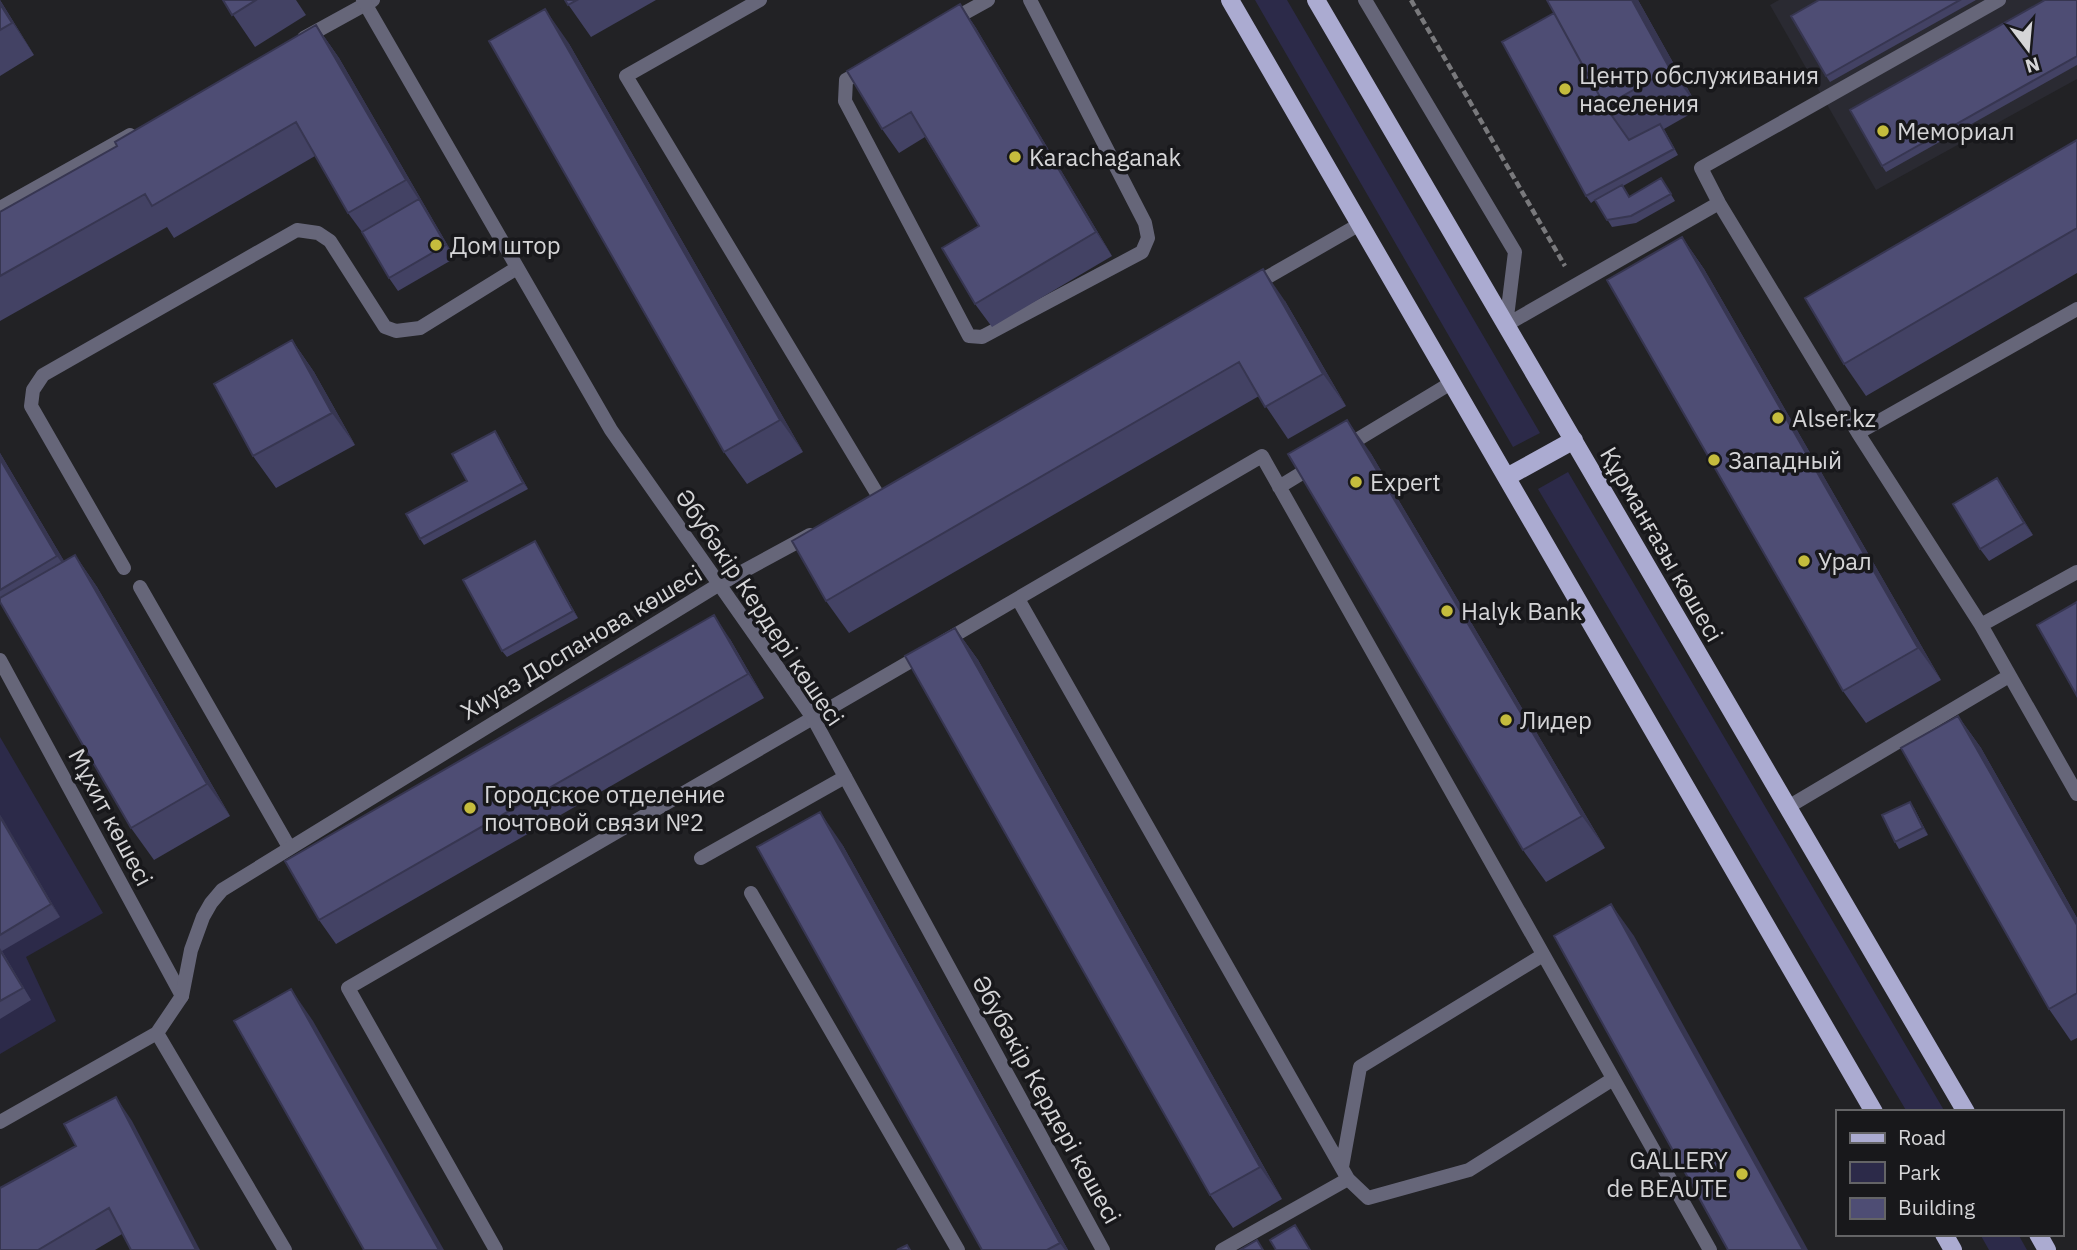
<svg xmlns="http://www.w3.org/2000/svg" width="2077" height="1250" viewBox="0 0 2077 1250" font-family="'IBM Plex Sans',sans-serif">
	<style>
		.built { fill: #2a2a32 }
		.green { fill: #2c2a49 }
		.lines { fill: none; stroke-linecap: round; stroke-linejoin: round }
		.path { stroke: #79797c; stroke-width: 4.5; stroke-dasharray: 7 3.5; stroke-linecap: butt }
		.lane { stroke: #666679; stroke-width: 14 }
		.street { stroke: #666679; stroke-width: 14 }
		.primary { stroke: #ababd1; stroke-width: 18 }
		.wall { fill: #434264 }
		.shaded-wall { fill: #373651 }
		.building { fill: #4e4d74; stroke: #373651; stroke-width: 2 }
		.poi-dot { fill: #c5bc3d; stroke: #18181b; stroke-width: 2.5 }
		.labels { text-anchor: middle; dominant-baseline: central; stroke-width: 7; stroke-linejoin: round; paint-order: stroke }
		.poi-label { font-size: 24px; fill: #d5d5d7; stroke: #18181b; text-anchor: start }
		.street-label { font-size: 24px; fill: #d5d5d7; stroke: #18181b }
	</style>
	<rect width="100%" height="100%" fill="#222225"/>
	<!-- built -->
	<path class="built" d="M1779,0H2077V79L1876,190L1770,5Z"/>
	<!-- green -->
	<path class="green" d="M1255,0H1287L1540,433L1513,447Z
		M1568,472L1945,1112H1907L1538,489Z
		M0,737L103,913L26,957L56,1021L0,1054Z
		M1980,1234H2018L2027,1250H1989Z"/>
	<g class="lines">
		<!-- path -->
		<path class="path" d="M1411,0L1565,266"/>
		<!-- lane -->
		<path class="lane" d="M1365,0L1515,252L1506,325
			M1999,0L1701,168L1719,203L1858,433L1981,625L2077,794
			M950,21L988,0
			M304,38L373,0
			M866,69L846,80L845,101L969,336L982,337L1142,252L1148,238L1145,223L1030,0
			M0,208L130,135
			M1506,325L1719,203
			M1858,433L2077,309
			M1345,447L1451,383
			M1279,487L1315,465
			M124,568L31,406L33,390L43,375L297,230L318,233L330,241L385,327L396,331L420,328L517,268
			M140,587L289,847
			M1018,599L1348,1179L1222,1250
			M1981,625L2077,572
			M943,642L1262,456L1710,1250
			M0,660L182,996
			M1788,807L2009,676
			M701,858L845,777
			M751,893L958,1250
			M1342,1167L1360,1067L1543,955
			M1348,1179L1368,1198L1469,1170L1613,1079
			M496,1250L348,988L923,654"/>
		<!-- street -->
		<path class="street" d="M363,0L611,430L813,718L1103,1250
			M760,0L626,76L879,497
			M1252,286L1360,224
			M157,1033L285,1250
			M0,1122L157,1033L182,996L191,950L203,917L211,903L222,890L718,585L810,535"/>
		<!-- primary -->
		<path class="primary" d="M1230,0L1874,1112
			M1316,0L1966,1112
			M1507,477L1574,440
			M1944,1234L1953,1250
			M2038,1234L2047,1250"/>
	</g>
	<!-- wall -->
	<path class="wall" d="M0,0L34,55L0,76Z
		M223,0H296L306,15L255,47Z
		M565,0H656L591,37Z
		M1638,0L1699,109L1664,129L1678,155L1623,186L1630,197L1661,178L1675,201L1636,223L1612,227L1595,200L1591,203L1586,196L1554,13Z
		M1819,0H1976L1830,82L1826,76Z
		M2077,0V65L1886,172L1882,166Z
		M960,4L976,28L1112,256L992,327L975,304L979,226L925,137L899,153L882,129Z
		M316,25L339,58L455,258L398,291L389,278L362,232L348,213L315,156L174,238L167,227L0,321V212L117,146Z
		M568,42L803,452L747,484L724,452Z
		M2077,140V273L1866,396L1844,364Z
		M1682,237L1704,269L1941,680L1866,723L1843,691Z
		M1285,301L1346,406L1288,439L1259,396L849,633L826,601Z
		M292,340L314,372L355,445L276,488L253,456Z
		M495,431L528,489L424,545L420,539L467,481Z
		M1370,452L1605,848L1546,882L1523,850Z
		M0,453L64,561L75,555L97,587L230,816L154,860L131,828L0,602Z
		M1997,478L2033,535L1989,561L1980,549Z
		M535,541L578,618L507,657L502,651Z
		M955,628L978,660L1282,1199L1233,1228L1210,1195Z
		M730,639L764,698L336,944L319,920Z
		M1958,716L1981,748L2077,918V1038L2071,1041L2049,1009Z
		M1914,808L1928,835L1899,849L1895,842Z
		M0,815L60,917L2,951L31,1000L0,1019Z
		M842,844L1068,1250H982Z
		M132,1121L122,1234L95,1250H0Z"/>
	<!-- shaded-wall -->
	<path class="shaded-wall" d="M0,0L34,55L0,4Z
		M1632,0H1638L1699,109L1670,69Z
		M960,4L976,28L1112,256L1096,232Z
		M545,9L568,42L803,452L780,420Z
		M316,25L339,58L455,258L446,245L419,200L406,180Z
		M1682,237L1704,269L1941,680L1918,648Z
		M1263,269L1285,301L1346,406L1323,374Z
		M292,340L314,372L355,445L332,413Z
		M1347,420L1370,452L1605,848L1582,816Z
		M495,431L499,437L528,489L523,483Z
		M0,453L80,588L57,556L0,459Z
		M1997,478L2006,491L2033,535L2024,523Z
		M535,541L539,548L578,618L573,611Z
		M75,555L97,587L230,816L207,784Z
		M714,615L730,639L764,698L748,674Z
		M955,628L978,660L1282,1199L1260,1167Z
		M1958,716L1981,748L2077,918V925Z
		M1910,802L1914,808L1928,835L1923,828Z
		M820,812L842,844L1068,1250H1065L1060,1243Z
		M0,815L3,819L60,917L51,904Z
		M1611,904L1634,936L1808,1250H1803Z
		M291,989L313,1021L444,1250H439Z
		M116,1097L132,1121L200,1250H196Z"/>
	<!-- building -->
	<path class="building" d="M223,0H256L232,15Z
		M565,0H577L568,5Z
		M1547,0H1632L1670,69L1605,106Z
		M1819,0H1960L1826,76L1791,16Z
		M2045,0H2077V56L1882,166L1850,110Z
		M0,4L12,23L0,30Z
		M960,4L1096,232L975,304L942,248L979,226L911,112L882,129L847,71Z
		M545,9L780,420L724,452L489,41Z
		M1554,13L1605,106L1629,140L1660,124L1674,149L1586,196L1502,42Z
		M316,25L406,180L348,213L296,122L152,206L145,194L0,276V212L117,146L115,142Z
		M2077,140V228L1844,364L1805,298Z
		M1661,178L1671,194L1631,216L1607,220L1595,200L1622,185L1629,197Z
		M419,199L446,245L389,278L362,232Z
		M1682,237L1918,648L1843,691L1607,280Z
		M1263,269L1323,374L1265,407L1239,362L826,601L792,541Z
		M292,340L332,413L253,456L214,384Z
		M1347,420L1582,816L1523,850L1288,454Z
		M495,431L523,483L420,539L406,514L467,481L452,454Z
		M0,459L57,556L0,590Z
		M1997,478L2024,523L1980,549L1953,504Z
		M535,541L573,611L502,651L463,580Z
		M75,555L207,784L131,828L0,602V598Z
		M2077,602V696L2037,625Z
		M714,615L748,674L319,920L285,861Z
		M955,628L1260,1167L1210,1195L905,656Z
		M1958,716L2077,925V993L2049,1009L1901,748Z
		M1910,802L1923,828L1895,842L1882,815Z
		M820,812L1060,1243L1047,1250H982L757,847Z
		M0,817L51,904L0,935Z
		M1611,904L1803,1250H1728L1554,936Z
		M0,950L23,988L0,1001Z
		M291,989L439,1250H364L234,1021Z
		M116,1097L196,1250H131L109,1208L38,1250H0V1188L76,1146L64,1124Z
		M1295,1225L1310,1250H1276L1270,1240Z
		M1257,1240L1263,1250H1240Z
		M907,1245L910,1250H897Z"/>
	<!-- markers -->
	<g class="poi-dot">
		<circle cx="1565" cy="89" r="7"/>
		<circle cx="1883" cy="131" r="7"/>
		<circle cx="1015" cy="157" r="7"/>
		<circle cx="436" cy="245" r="7"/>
		<circle cx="1778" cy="418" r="7"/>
		<circle cx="1714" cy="460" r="7"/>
		<circle cx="1356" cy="482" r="7"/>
		<circle cx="1804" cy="561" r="7"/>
		<circle cx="1447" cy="611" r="7"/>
		<circle cx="1506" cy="720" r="7"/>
		<circle cx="470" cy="808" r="7"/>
		<circle cx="1742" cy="1174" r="7"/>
	</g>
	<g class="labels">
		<!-- poi labels -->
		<g class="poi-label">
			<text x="1579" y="75">Центр обслуживания<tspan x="1579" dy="28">наcеления</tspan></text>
			<text x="1897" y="131">Мемориал</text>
			<text x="1029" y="157">Karachaganak</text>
			<text x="450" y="245">Дом штор</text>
			<text x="1792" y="418">Alser.kz</text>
			<text x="1728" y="460">Западный</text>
			<text x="1370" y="482">Expert</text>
			<text x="1818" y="561">Урал</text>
			<text x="1461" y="611">Halyk Bank</text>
			<text x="1520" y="720">Лидер</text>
			<text x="484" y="794">Городское отделение<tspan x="484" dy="28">почтовой связи №2</tspan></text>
			<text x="1728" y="1160" text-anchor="end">GALLERY<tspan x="1728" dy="28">de BEAUTE</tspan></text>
		</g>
		<!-- street labels -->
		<g class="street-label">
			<text transform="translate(1662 544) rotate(60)">Құрманғазы көшесі</text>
			<text transform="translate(760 607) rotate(56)">Әбубәкір Кердері көшесі</text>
			<text transform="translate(581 642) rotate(-31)">Хиуаз Доспанова көшесі</text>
			<text transform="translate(111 817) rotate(62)">Мұхит көшесі</text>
			<text transform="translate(1047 1099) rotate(61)">Әбубәкір Кердері көшесі</text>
		</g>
	</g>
	<!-- legend -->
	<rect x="1836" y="1110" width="228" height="126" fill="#18181b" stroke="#646466" stroke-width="2"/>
	<rect x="1850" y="1133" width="35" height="10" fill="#ababd1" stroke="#646466" stroke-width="2"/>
	<text x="1898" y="1145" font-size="21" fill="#d5d5d7">Road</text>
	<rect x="1850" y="1162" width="35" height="21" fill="#2c2a49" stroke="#646466" stroke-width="2"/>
	<text x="1898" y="1180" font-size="21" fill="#d5d5d7">Park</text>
	<rect x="1850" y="1198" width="35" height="21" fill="#4e4d74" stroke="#646466" stroke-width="2"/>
	<text x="1898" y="1215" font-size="21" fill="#d5d5d7">Building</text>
	<!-- north arrow -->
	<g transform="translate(2028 49) rotate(164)" stroke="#18181b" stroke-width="5" paint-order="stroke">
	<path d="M0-5L12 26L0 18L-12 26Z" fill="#d5d5d7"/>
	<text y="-10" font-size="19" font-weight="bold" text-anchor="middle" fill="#d5d5d7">N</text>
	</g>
</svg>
